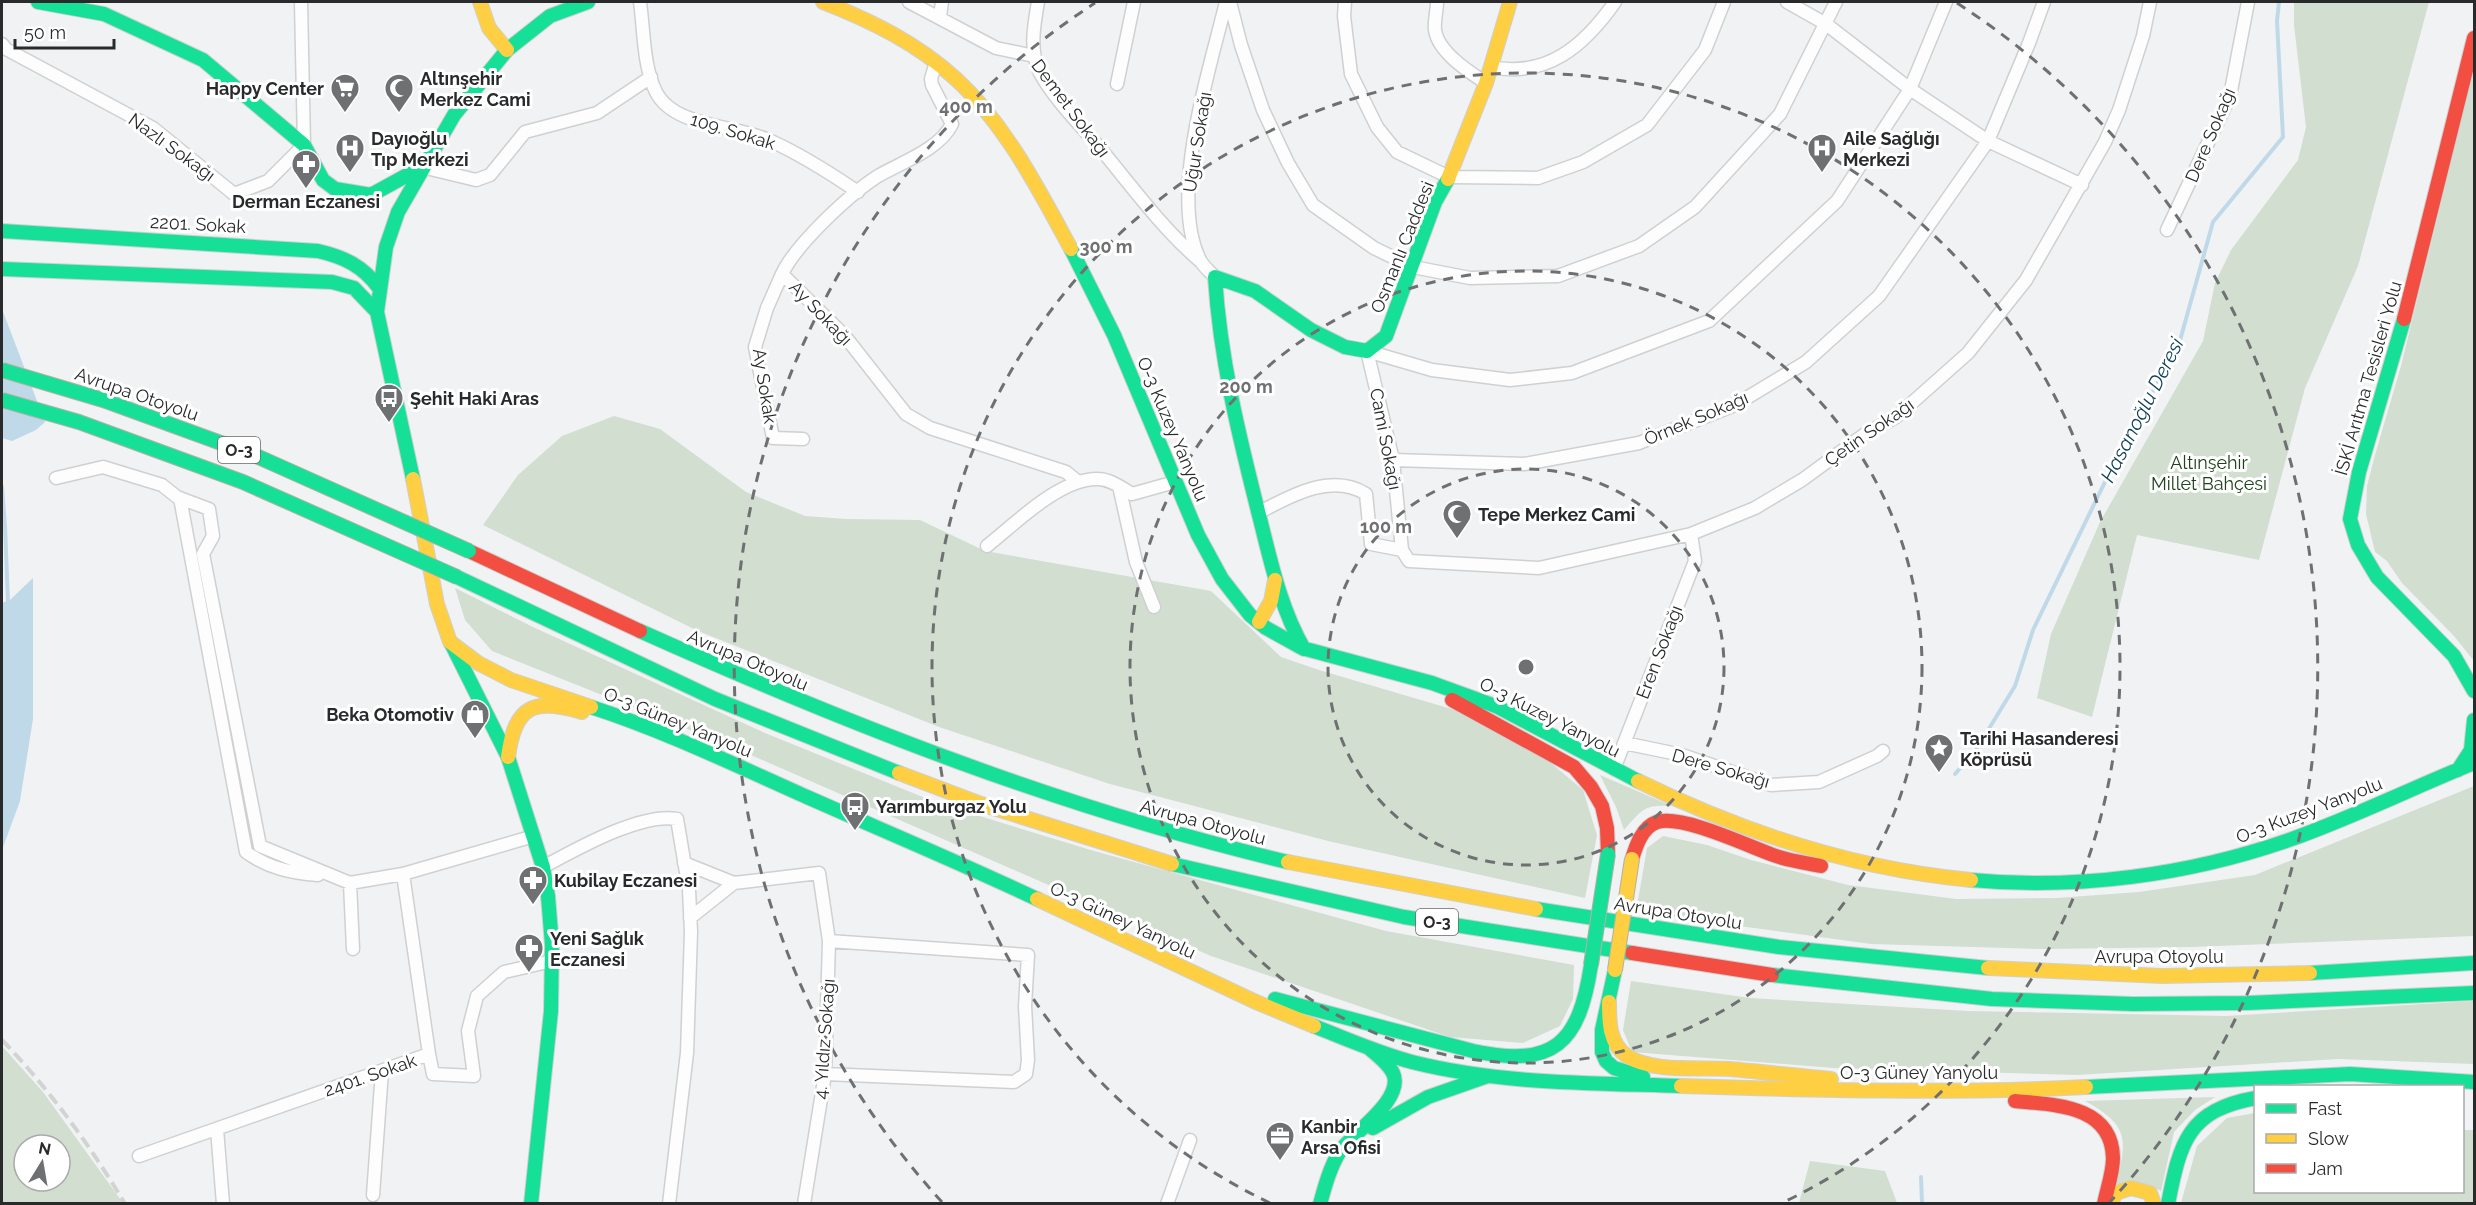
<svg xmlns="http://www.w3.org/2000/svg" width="2476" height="1205" viewBox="0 0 2476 1205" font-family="Raleway,sans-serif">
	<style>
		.green { fill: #d1ded0; fill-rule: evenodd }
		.water { fill: #bfd9e8 }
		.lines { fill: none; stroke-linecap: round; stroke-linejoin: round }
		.stream { stroke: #bfd9e8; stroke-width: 4 }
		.street-casing { stroke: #cfd0d1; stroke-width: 15 }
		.fast-casing { stroke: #cfd0d1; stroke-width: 16 }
		.slow-casing { stroke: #cfd0d1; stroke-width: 16 }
		.jam-casing { stroke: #cfd0d1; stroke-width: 16 }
		.street { stroke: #fdfdfd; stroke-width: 12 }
		.fast { stroke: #16e098; stroke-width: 14 }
		.slow { stroke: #ffcf43; stroke-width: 14 }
		.jam { stroke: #f24e42; stroke-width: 14 }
		.rail { stroke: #d3d3d4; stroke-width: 4; stroke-dasharray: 12 6; stroke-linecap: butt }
		.fast-bridge-casing { stroke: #b5b0a4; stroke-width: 16; stroke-linecap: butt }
		.slow-bridge-casing { stroke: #b5b0a4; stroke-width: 16; stroke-linecap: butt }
		.fast-bridge { stroke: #16e098; stroke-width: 14 }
		.slow-bridge { stroke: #ffcf43; stroke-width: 14 }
		.ring { fill: none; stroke: #6f7071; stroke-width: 3; stroke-dasharray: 10 8 }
		.labels { text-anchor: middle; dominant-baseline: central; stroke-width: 6; stroke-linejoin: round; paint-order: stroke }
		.shield { fill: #fff; stroke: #696a6b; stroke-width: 1.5 }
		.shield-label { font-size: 16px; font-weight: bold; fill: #292a2b }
		.poi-label { font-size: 18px; font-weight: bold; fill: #292a2b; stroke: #fff; text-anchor: start }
		.street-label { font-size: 18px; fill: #292a2b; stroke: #fff }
		.park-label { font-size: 18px; fill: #1f431a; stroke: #fff }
		.water-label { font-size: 20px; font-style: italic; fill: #104258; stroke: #fff }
		.centre { fill: #6f7071; stroke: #fff; stroke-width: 3 }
		.ring-label { font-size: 18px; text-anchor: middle; font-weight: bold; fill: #6f7071; stroke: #fff; stroke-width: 6; stroke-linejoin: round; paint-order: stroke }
	</style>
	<rect width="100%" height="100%" fill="#f1f2f4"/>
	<!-- green -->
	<path class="green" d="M2294,2H2429L2358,266L2305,388L2259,560L2137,535L2092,717L2037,698L2051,634L2100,522L2203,341L2215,283L2231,250L2298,160L2306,127L2294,25Z
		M2474,69V661L2454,636L2402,583L2387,561L2375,552L2366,514L2367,486L2375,455L2401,366Z
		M614,416L660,429L746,492L805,516L846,519L920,520L985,551L1211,591L1281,657L1319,670L1465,713L1545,758L1583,790L1597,835L1585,898L1328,841L1110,784L939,727L698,631L483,525L518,475L562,436Z
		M455,588L535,628L765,733L940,804L1094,851L1386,931L1574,965L1573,999L1560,1026L1523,1043L1450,1037L1211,956L735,748L492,651L465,620Z
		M1600,775L1672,806C1643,805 1643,809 1624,830L1616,807Z
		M2474,786V936L2190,947L2044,949L1871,944L1636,912L1647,848L1663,836L1707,845L1751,860L1848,885L1956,899L2057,898L2139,892L2255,875Z
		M1631,981L1750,998L1967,1011L2226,1016L2474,1001V1064L2338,1059L2077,1075L1834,1068L1632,1052L1623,1030Z
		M2,1046L43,1092L123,1203H2ZM24,1145H60V1181H24Z
		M2215,1097L2195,1110L2174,1132L2161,1191L2150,1185L2116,1186C2127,1139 2130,1126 2085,1101Z
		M2255,1113L2256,1192H2462L2463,1130H2474V1203H2181L2197,1146L2227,1118Z
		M1810,1161L1885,1171L1897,1203H1799Z"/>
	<!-- water -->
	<path class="water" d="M2,309L45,422L36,430L12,441L2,438Z
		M33,578V719L20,801L2,850V603L10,600Z"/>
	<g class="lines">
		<!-- stream -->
		<path class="stream" d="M2,487L5,526L8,603
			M1955,774L1976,750L2015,686L2033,630L2119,453L2179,344L2213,222L2283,137L2277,21L2279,2
			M1921,1177L1922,1204"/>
		<!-- street casing -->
		<g class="street-casing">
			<path id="street" d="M640,2C644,30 643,66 656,92C674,128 738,125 771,141C802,155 830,173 858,192
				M909,2L996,48L1034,56
				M1038,2C1034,25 1029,51 1040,73C1054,99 1081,126 1100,148C1132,187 1162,228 1200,261
				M1230,2L1241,45L1263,110L1288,163L1313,205L1374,248L1413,267L1470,278L1558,276L1639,246L1695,207L1780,114L1836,2
				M1345,2L1344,16L1351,74L1377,127L1397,152L1449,177L1538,178L1583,162L1647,125L1705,50L1724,2
				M1437,2C1437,10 1434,21 1435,30C1438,52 1469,72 1486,83
				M1787,2L1826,24L1910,89L1988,141L2082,185
				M1946,2L1910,89L1837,201L1709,321L1572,373L1510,380L1432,370L1367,351L1393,460L1402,550L1409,561L1539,568L1691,534L1755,508L1802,480L1865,434L1896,417L1968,353L2026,280L2105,142L2119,110L2143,36L2150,2
				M940,16L942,2
				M2,44L6,49L153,128L234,194L268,181L304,145L301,2
				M936,62L931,79L932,85L952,124C939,150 902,162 878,176C850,194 796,244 782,274L844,335L906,414L930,428L1066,472L1077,481
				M1491,67C1547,78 1584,46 1615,2
				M1117,84L1134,2
				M422,167L476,180L490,175L525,132L597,113L651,77
				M2167,230L2230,96L2248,2
				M782,274L767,308L755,347L773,438L803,439
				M1215,277C1210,272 1203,266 1200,260C1168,196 1210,69 1226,2
				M1393,460L1524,464L1639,443L1735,405L1806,362L1879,296L1988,141L2029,43L2044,2
				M56,478L103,467L162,485L177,497L209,509L213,536L203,554L260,846L350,883L403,874L534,836
				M1119,486L1136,562L1154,607
				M180,498L246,852C268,868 291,873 318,875
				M1258,513C1290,496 1332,472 1366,494L1371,544L1402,550
				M987,546C1016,523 1060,478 1098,479C1110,479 1122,488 1132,494L1175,482
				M1624,743L1682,755L1771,785L1819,782L1877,756L1883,751
				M1614,769L1695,561L1691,534
				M684,863L734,883
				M543,867C575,850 641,812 677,819L689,890L691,932L687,1053L669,1204
				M350,883L353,949
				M690,918L734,883L819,873L829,941L825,1074L804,1204
				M429,1054L433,1074L474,1076L468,1031L477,996L504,972L552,961
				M825,1074L1014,1082L1026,1074L1028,1060L1025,1006L1028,955L829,941
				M217,1129L223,1204
				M139,1156L429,1054L403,874
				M373,1195L382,1071
				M1167,1204L1190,1140"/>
		</g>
		<!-- fast casing -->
		<g class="fast-casing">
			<path id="fast" d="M38,2L104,14L203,60L304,145L323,180L335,189L371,195L422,167
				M2,231L318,251C344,257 363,266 379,288
				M1071,249L1114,335L1198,535L1222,579L1250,615L1266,628L1302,648L1432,683L1498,707L1638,781
				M2,269L332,282L354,288L377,312
				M2404,319L2359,472L2350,519L2358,545L2377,577L2454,656L2474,691
				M413,479L377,312L386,247L398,212L454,115L507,50L550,16L588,2
				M457,577L715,699L899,773
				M640,631C850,725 1063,809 1288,862
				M451,643L508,757L543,867L548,896L552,945L551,1011L531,1204
				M1304,649C1280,607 1271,562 1259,515C1239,436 1220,359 1215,277L1255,291L1311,330L1345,347L1367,351L1386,336L1435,202L1448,179
				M591,707C665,731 735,765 807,797C884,831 961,863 1037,899
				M2458,770L2471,750L2474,720
				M1172,864L1404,917L1632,953
				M1971,880C2077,890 2188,875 2289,840C2352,818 2412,788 2474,763
				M1536,909L1779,947L1988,968
				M1615,970L1602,1030V1052L1606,1061L1614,1068L1643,1077
				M2310,973L2474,963
				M1772,975L1992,999L2133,1004L2248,1003L2474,993
				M1275,999L1473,1051C1554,1068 1579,1044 1591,965
				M1314,1026C1346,1039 1378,1053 1412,1062C1499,1084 1592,1083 1681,1086
				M2086,1087L2350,1074L2474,1082
				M1373,1128L1428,1097L1488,1076
				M1320,1204C1325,1186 1330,1167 1340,1151C1354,1132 1405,1099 1393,1073C1388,1063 1378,1056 1370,1049
				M2168,1204C2180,1142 2188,1110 2256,1098"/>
		</g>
		<!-- slow casing -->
		<g class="slow-casing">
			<path id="slow" d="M480,2L489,28L507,50
				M823,2C872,21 918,44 956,79C1006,125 1039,190 1071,249
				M1448,179L1486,83L1510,2
				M413,479L437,604L450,642L478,663L511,680L591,707
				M1259,622L1271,601L1275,580
				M508,757C515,704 535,698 582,712
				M899,773L981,804L1172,864
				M1638,781C1744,833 1853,869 1971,880
				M1288,862L1536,909
				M1037,899L1256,1002L1314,1026
				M1988,968L2162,976L2310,973
				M1609,1002C1609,1021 1609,1044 1627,1056C1652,1073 1701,1067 1730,1069C1764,1072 1797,1076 1831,1079
				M1681,1086C1816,1090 1951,1094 2086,1087
				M2110,1204L2116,1193L2131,1188L2150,1193L2154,1204"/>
		</g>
		<!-- jam casing -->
		<g class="jam-casing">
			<path id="jam" d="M2404,319L2474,38
				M469,551L640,631
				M1452,700L1574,767L1591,787L1602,806L1607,828L1608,854
				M1632,859C1636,846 1642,827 1657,822C1682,814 1750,847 1776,856C1791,861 1806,863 1821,866
				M1632,953L1772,975
				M2015,1101C2055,1105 2112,1105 2113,1158C2113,1173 2107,1189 2104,1204"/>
		</g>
		<!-- street -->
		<use href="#street" class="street"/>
		<!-- fast -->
		<use href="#fast" class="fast"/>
		<!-- slow -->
		<use href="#slow" class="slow"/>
		<!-- jam -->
		<use href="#jam" class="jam"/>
		<!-- rail -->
		<path class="rail" d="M2,1040C49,1089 90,1145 125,1204"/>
		<!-- fast-bridge casing -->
		<g class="fast-bridge-casing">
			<path id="fast-bridge" d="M2,370L103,400L254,455L469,551
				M2,400L79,422L243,482L457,577
				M1591,965L1608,854"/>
		</g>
		<!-- slow-bridge casing -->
		<g class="slow-bridge-casing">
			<path id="slow-bridge" d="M1615,970L1632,859"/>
		</g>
		<!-- fast-bridge -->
		<use href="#fast-bridge" class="fast-bridge"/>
		<!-- slow-bridge -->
		<use href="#slow-bridge" class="slow-bridge"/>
	</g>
	<!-- distance rings -->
	<g class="ring">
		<circle cx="1526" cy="667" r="198"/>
		<circle cx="1526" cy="667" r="396"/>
		<path d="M1270 1203A594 594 0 1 1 1782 1203"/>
		<path d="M942 1202A792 792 0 0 1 1095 3M1957 3A792 792 0 0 1 2110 1202"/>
	</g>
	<!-- icons -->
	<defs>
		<g id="supermarket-pin" transform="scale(1.5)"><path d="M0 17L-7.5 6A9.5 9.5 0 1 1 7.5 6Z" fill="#6f7071" stroke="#fff"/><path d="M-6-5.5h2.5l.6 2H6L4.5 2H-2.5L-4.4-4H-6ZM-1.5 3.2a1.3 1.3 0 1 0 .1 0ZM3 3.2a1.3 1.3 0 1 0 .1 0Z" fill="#fff"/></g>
		<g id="mosque-pin" transform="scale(1.5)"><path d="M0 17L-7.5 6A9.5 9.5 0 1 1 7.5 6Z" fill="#6f7071" stroke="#fff"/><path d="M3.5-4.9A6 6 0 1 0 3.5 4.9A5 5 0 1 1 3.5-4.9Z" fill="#fff"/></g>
		<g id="hospital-pin" transform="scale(1.5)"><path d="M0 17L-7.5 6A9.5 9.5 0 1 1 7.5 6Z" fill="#6f7071" stroke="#fff"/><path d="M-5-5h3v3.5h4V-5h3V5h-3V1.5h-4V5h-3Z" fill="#fff"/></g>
		<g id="pharmacy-pin" transform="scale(1.5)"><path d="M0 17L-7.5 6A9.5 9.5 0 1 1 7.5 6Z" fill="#6f7071" stroke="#fff"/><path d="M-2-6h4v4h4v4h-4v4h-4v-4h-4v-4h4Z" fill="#fff"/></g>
		<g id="bus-pin" transform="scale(1.5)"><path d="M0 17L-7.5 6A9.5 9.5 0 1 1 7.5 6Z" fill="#6f7071" stroke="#fff"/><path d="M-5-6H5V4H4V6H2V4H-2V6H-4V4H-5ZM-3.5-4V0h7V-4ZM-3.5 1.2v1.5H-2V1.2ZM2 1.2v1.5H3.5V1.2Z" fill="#fff"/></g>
		<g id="shop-pin" transform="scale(1.5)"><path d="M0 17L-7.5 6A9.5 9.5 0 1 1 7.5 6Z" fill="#6f7071" stroke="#fff"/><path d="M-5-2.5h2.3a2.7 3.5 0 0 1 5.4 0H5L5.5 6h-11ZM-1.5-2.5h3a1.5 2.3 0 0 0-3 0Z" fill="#fff"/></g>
		<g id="sight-pin" transform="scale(1.5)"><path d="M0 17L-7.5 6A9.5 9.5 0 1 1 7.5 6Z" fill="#6f7071" stroke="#fff"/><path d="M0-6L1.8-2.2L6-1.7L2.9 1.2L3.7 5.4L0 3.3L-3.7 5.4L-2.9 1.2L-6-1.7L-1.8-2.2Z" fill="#fff"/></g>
		<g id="office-pin" transform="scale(1.5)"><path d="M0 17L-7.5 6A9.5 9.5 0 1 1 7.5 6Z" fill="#6f7071" stroke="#fff"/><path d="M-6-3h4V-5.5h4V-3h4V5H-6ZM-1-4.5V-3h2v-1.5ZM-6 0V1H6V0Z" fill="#fff"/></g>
	</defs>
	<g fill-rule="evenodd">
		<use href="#supermarket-pin" x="345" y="88"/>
		<use href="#mosque-pin" x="399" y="88"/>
		<use href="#hospital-pin" x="350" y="148"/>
		<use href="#hospital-pin" x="1822" y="148"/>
		<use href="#pharmacy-pin" x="306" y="164"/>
		<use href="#bus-pin" x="389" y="398"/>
		<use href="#mosque-pin" x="1457" y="514"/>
		<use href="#shop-pin" x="475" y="714"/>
		<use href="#sight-pin" x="1939" y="748"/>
		<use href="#bus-pin" x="855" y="806"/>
		<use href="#pharmacy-pin" x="533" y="880"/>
		<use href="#pharmacy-pin" x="529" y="948"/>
		<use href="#office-pin" x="1280" y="1136"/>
	</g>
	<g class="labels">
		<!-- shield labels -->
		<g class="shield">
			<rect x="218" y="437" width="42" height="26" rx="4.5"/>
			<rect x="1416" y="909" width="42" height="26" rx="4.5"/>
		</g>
		<g class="shield-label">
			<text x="239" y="450">O-3</text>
			<text x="1437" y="922">O-3</text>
		</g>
		<!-- poi labels -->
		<g class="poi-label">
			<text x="420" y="78">Altınşehir<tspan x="420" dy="21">Merkez Cami</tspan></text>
			<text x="324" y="88" text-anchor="end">Happy Center</text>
			<text x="371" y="138">Dayıoğlu<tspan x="371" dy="21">Tıp Merkezi</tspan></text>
			<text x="1843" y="138">Aile Sağlığı<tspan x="1843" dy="21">Merkezi</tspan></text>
			<text x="306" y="201" text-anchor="middle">Derman Eczanesi</text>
			<text x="410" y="398">Şehit Haki Aras</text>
			<text x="1478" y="514">Tepe Merkez Cami</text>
			<text x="454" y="714" text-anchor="end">Beka Otomotiv</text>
			<text x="1960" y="738">Tarihi Hasanderesi<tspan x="1960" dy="21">Köprüsü</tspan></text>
			<text x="876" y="806">Yarımburgaz Yolu</text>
			<text x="554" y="880">Kubilay Eczanesi</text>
			<text x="550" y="938">Yeni Sağlık<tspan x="550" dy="21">Eczanesi</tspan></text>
			<text x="1301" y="1126">Kanbir<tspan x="1301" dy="21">Arsa Ofisi</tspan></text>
		</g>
		<!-- street labels -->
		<g class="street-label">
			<text transform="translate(1071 108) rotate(53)">Demet Sokağı</text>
			<text transform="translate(733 131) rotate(17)">109. Sokak</text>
			<text transform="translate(2210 135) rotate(-67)">Dere Sokağı</text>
			<text transform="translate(1197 142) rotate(-81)">Uğur Sokağı</text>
			<text transform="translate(172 147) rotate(36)">Nazlı Sokağı</text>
			<text transform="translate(198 224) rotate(3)">2201. Sokak</text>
			<text transform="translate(1402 247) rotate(-68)">Osmanlı Caddesi</text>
			<text transform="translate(821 313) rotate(46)">Ay Sokağı</text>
			<text transform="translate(2368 378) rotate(-74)">İSKİ Arıtma Tesisleri Yolu</text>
			<text transform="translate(765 386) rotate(81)">Ay Sokak</text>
			<text transform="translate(137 394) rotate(19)">Avrupa Otoyolu</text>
			<text transform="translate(1696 418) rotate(-23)">Örnek Sokağı</text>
			<text transform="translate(1173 429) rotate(67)">O-3 Kuzey Yanyolu</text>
			<text transform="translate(1869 432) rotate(-35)">Çetin Sokağı</text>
			<text transform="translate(1386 439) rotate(79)">Cami Sokağı</text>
			<text transform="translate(1659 652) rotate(-69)">Eren Sokağı</text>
			<text transform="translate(748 660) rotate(23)">Avrupa Otoyolu</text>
			<text transform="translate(1550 717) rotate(27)">O-3 Kuzey Yanyolu</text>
			<text transform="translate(678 722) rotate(22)">O-3 Güney Yanyolu</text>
			<text transform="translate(1721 768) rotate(16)">Dere Sokağı</text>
			<text transform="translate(2309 810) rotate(-21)">O-3 Kuzey Yanyolu</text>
			<text transform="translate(1203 822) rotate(15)">Avrupa Otoyolu</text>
			<text transform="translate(1678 913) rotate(9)">Avrupa Otoyolu</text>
			<text transform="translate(1123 920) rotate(25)">O-3 Güney Yanyolu</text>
			<text x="2159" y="956">Avrupa Otoyolu</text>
			<text transform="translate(824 1039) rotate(-86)">4. Yıldız Sokağı</text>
			<text x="1919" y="1072">O-3 Güney Yanyolu</text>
			<text transform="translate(370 1075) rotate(-19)">2401. Sokak</text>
		</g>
		<!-- park labels -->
		<g class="park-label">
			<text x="2209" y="462">Altınşehir<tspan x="2209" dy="21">Millet Bahçesi</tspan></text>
		</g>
		<!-- water labels -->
		<g class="water-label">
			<text transform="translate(2142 410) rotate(-63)">Hasanoğlu Deresi</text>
		</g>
	</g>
	<circle cx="1526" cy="667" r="9" class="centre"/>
	<g class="ring-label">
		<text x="966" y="113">400 m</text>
		<text x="1106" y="253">300 m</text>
		<text x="1246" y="393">200 m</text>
		<text x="1386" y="533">100 m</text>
	</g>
	<!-- border -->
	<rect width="2476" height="1205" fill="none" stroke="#292a2b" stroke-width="6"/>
	<!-- legend -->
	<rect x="2254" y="1085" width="210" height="108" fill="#ffffff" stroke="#a9aaaa" stroke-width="1.5"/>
	<rect x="2266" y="1104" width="30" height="9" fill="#16e098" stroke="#a9aaaa" stroke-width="1.5"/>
	<text x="2308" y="1115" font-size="18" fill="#292a2b">Fast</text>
	<rect x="2266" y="1134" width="30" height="9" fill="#ffcf43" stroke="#a9aaaa" stroke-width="1.5"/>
	<text x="2308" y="1145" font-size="18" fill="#292a2b">Slow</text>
	<rect x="2266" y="1164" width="30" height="9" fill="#f24e42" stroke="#a9aaaa" stroke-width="1.5"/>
	<text x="2308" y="1175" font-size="18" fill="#292a2b">Jam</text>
	<!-- north arrow -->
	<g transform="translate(42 1163) rotate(11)"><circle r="28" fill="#ffffff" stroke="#a9aaaa" stroke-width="1.5"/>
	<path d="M0-4.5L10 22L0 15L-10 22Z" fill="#6f7071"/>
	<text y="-9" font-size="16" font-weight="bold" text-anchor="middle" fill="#292a2b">N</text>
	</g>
	<!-- scale -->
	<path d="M15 39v9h99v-9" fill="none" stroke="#292a2b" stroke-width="3"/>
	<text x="24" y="39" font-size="18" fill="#292a2b" stroke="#ffffff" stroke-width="4.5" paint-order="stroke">50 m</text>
</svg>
